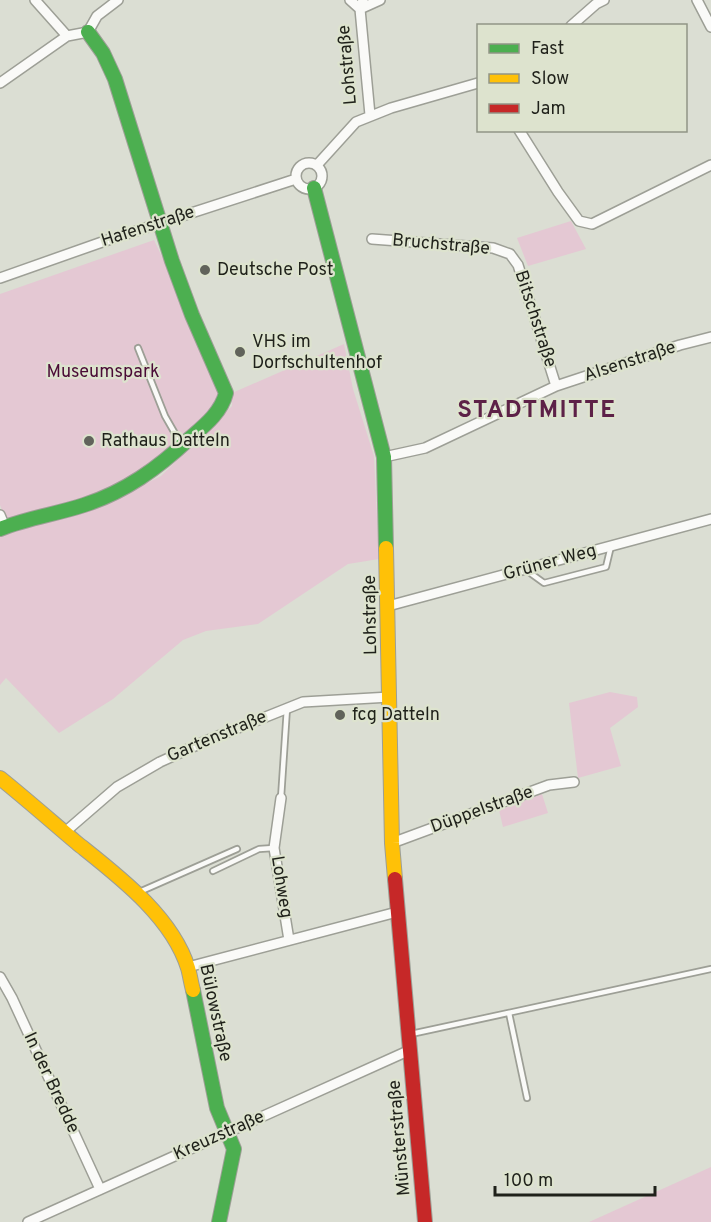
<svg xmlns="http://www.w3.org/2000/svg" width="711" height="1222" viewBox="0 0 711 1222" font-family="Overpass,sans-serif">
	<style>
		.green { fill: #e4c8d3 }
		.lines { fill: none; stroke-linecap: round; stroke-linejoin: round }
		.lane-casing { stroke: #9d9f96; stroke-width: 8 }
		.street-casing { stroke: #9d9f96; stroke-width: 12 }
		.fast-casing { stroke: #9d9f96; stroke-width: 16 }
		.slow-casing { stroke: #9d9f96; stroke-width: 16 }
		.jam-casing { stroke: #9d9f96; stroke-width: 16 }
		.lane { stroke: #fafaf8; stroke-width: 4.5 }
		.street { stroke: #fafaf8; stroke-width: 9 }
		.fast { stroke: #4caf50; stroke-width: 14 }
		.slow { stroke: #ffc107; stroke-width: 14 }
		.jam { stroke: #c62828; stroke-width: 14 }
		.poi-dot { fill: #61635b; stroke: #dde3ce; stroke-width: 2 }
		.labels { text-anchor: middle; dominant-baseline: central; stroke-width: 4.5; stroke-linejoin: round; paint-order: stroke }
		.street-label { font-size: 18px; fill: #1f211a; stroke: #dde3ce }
		.poi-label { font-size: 18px; fill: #1f211a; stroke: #dde3ce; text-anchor: start }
		.park-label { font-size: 18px; fill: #4a0b36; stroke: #dde3ce }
		.district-label { font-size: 24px; font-weight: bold; letter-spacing: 1.5px; fill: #5d2147; stroke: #dde3ce }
	</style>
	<rect width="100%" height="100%" fill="#dbded3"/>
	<!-- green -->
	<path class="green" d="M571,221L586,249L528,266L517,238Z
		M154,240L220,379L221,399C191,436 152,474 108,491C75,504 40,512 7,523L0,505V294Z
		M344,344L353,389L374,456L379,559L348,564L258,624L206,631L183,640L113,699L59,733L6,678L0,685V537L117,498L161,476L232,406V393Z
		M610,692L637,697L638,707L610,728L621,766L578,778L569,703Z
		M542,794L548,813L503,827L499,810Z
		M711,1167V1222H589Z"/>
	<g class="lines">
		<!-- lane casing -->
		<g class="lane-casing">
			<path id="lane" d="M138,348L165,416L181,444
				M526,570L544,583L606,567L611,546
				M281,798L287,708
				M213,871L259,849L274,848
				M137,893L237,849
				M509,1013L527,1098
				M411,1034L711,969"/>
		</g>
		<!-- street casing -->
		<g class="street-casing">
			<path id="street" d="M35,0L67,36
				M350,0L360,9
				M363,0L360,9L370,115
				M697,0L711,27
				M360,9L380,0
				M571,26L596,4L604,0
				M0,83L67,36L88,32L97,16L118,0
				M519,130L558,192L579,221L592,224L711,165
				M296 176a13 13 0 1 1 26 0a13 13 0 1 1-26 0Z
				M317,165L356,122L391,108L478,83
				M372,239L493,248L510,254L518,265L556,386
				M0,278L105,241L296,179
				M384,457L425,448L556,386L680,345L711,337
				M0,515L5,527
				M388,606L711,519
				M281,798L274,848L289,940
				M65,832L117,787L160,762L208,740L303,702L390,697
				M392,843L549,785L574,782
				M188,967L397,912
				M0,977L12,998L100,1189
				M28,1222L410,1050"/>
		</g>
		<!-- fast casing -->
		<g class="fast-casing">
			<path id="fast" d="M314,188L384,457L386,548
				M0,529C27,518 57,514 84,505C125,492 158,468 189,439C204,426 221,413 226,393L192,315L172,261L115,79L103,53L88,32
				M193,990L217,1108L234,1149L219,1222"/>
		</g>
		<!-- slow casing -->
		<g class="slow-casing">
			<path id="slow" d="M386,548L392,843L395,879
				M0,778C26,799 51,821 77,843C117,875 172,916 188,968C190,975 191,983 193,990"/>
		</g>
		<!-- jam casing -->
		<g class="jam-casing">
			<path id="jam" d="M395,879L425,1222"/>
		</g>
		<!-- lane -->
		<use href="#lane" class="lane"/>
		<!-- street -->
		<use href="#street" class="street"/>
		<!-- fast -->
		<use href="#fast" class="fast"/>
		<!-- slow -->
		<use href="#slow" class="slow"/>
		<!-- jam -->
		<use href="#jam" class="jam"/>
	</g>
	<!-- markers -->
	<g class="poi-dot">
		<circle cx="205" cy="270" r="6"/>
		<circle cx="240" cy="352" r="6"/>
		<circle cx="89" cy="441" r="6"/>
		<circle cx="340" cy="715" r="6"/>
	</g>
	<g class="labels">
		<!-- street labels -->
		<g class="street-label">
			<text transform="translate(348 65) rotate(-95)">Lohstraße</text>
			<text transform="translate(148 227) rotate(-18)">Hafenstraße</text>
			<text transform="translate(441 245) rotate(5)">Bruchstraße</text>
			<text transform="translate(535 319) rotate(72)">Bitschstraße</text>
			<text transform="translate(630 362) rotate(-18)">Alsenstraße</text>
			<text transform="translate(550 563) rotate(-15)">Grüner Weg</text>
			<text transform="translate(371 615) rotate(-91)">Lohstraße</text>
			<text transform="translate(217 737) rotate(-23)">Gartenstraße</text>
			<text transform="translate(482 810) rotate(-20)">Düppelstraße</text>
			<text transform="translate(281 887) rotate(81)">Lohweg</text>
			<text transform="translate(215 1013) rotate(78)">Bülowstraße</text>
			<text transform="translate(51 1083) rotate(65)">In der Bredde</text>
			<text transform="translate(219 1136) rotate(-24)">Kreuzstraße</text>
			<text transform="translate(400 1138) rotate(-95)">Münsterstraße</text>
		</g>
		<!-- poi labels -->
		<g class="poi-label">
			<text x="217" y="270">Deutsche Post</text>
			<text x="252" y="342">VHS im<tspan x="252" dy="21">Dorfschultenhof</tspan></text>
			<text x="101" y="441">Rathaus Datteln</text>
			<text x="352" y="715">fcg Datteln</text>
		</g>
		<!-- park labels -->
		<g class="park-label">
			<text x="103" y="372">Museumspark</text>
		</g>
		<!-- district labels -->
		<g class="district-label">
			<text x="537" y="411">STADTMITTE</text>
		</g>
	</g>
	<!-- legend -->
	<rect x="477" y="24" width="210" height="108" fill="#dde3ce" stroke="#919586" stroke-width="1.5"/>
	<rect x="489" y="44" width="30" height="9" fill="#4caf50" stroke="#919586" stroke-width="1.5"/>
	<text x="531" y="54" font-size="18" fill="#1f211a">Fast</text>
	<rect x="489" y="74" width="30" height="9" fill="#ffc107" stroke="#919586" stroke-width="1.5"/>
	<text x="531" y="84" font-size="18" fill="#1f211a">Slow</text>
	<rect x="489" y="104" width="30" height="9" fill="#c62828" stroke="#919586" stroke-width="1.5"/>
	<text x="531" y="114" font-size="18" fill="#1f211a">Jam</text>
	<!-- scale -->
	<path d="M495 1186v9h160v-9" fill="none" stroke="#1f211a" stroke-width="3"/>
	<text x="504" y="1186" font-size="18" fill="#1f211a" stroke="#dde3ce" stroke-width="4.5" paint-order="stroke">100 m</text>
</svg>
